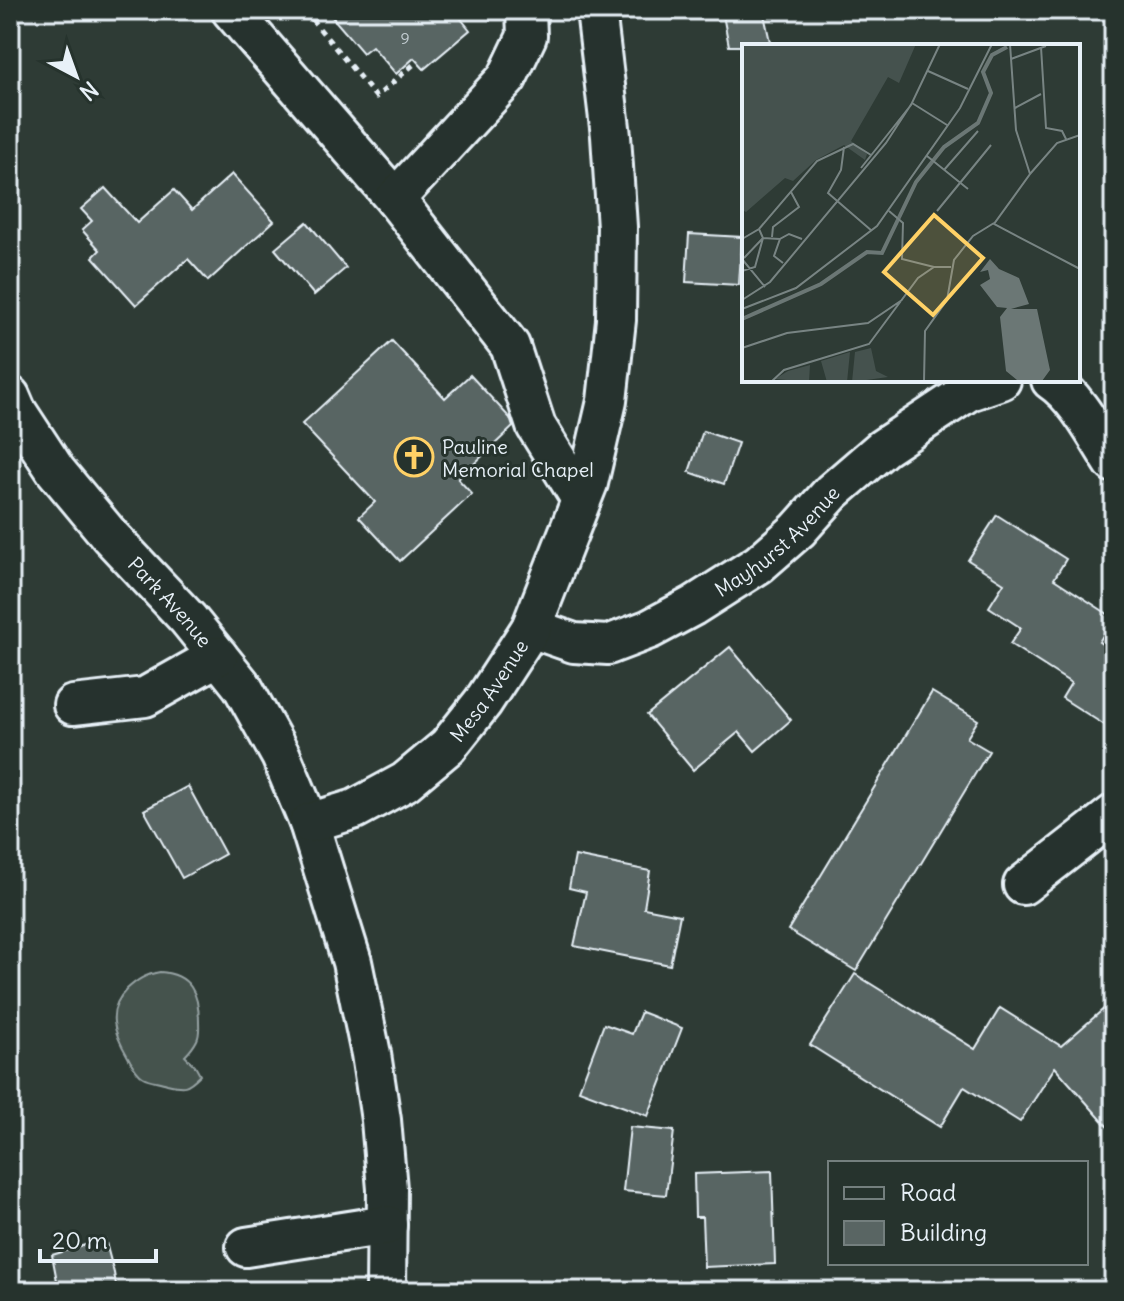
<svg xmlns="http://www.w3.org/2000/svg" width="1124" height="1301" viewBox="0 0 1124 1301" font-family="Delius,sans-serif">
	<style>
		.green { fill: #45524e; stroke: #96a2a3; stroke-width: 2 }
		.building { fill: #596563; stroke: #e8f1f8; stroke-width: 2 }
		.lines { fill: none; stroke-linecap: round; stroke-linejoin: round }
		.minor-casing { stroke: #e8f1f8; stroke-width: 44 }
		.path { stroke: #e8f1f8; stroke-width: 5; stroke-dasharray: 6 6; stroke-linecap: butt }
		.minor { stroke: #26332d; stroke-width: 38 }
		.labels { text-anchor: middle; dominant-baseline: central; stroke-width: 6; stroke-linejoin: round; paint-order: stroke }
		.number-label { font-size: 16px; fill: #c4ced3 }
		.poi-label { font-size: 20px; fill: #e8f1f8; stroke: #26332d; text-anchor: start }
		.street-label { font-size: 20px; fill: #e8f1f8; stroke: #26332d }
		.inset-river { fill: none; stroke: #6b7775; stroke-width: 4 }
		.inset-road { fill: none; stroke: #788483; stroke-width: 2 }
		.view { fill: #ffd166; fill-opacity: 0.15; stroke: #ffd166; stroke-width: 4 }
		.inset-edge { fill: none; stroke: #e8f1f8; stroke-width: 4 }
	</style>
	<rect width="100%" height="100%" fill="#2e3b35"/>
	<filter id="ink" filterUnits="userSpaceOnUse"><feTurbulence type="fractalNoise" baseFrequency=".0125" numOctaves="2"/><feDisplacementMap in="SourceGraphic" scale="16" xChannelSelector="R" yChannelSelector="G"/><feConvolveMatrix kernelMatrix="1 2 1 2 8 2 1 2 1" color-interpolation-filters="sRGB"/></filter>
	<g filter="url(#ink)">
		<!-- green -->
		<path class="green" d="M160,972C190,974 199,993 199,1021C199,1028 200,1034 197,1040C194,1046 189,1052 185,1056L195,1066L200,1075C187,1088 184,1088 167,1084C159,1081 150,1081 143,1077C136,1073 132,1064 128,1057C114,1033 105,1011 127,989C137,980 146,974 160,972Z"/>
		<!-- building -->
		<path class="building" d="M326,10H454L470,30L424,69L414,58L396,74L372,46L363,53Z
			M722,10H763L771,46H729Z
			M232,174L274,221L208,281L188,259L136,305L93,257L100,250L82,230L92,221L81,209L105,188L137,223L174,190L192,210Z
			M307,222L346,268L314,295L275,249Z
			M689,234L742,237L739,285L686,282Z
			M392,341L445,398L470,375L510,418L513,427L458,479L472,494L400,561L359,517L375,502L302,424Z
			M703,431L738,443L724,484L689,472Z
			M997,515L1066,559L1054,579L1114,618L1099,642L1114,652V731L1062,698L1071,683L1010,644L1021,628L989,607L1004,583L968,560Z
			M730,647L791,720L755,751L739,732L693,770L647,715Z
			M932,692L978,720L967,738L989,751L856,971L788,930Z
			M188,786L225,854L182,878L144,810Z
			M575,856L650,871L644,908L680,915L670,965L574,946L586,892L569,888Z
			M855,974L975,1049L1000,1008L1061,1046L1114,1000V1134L1055,1067L1020,1122L964,1087L940,1127L810,1045Z
			M641,1012L682,1028L648,1116L579,1090L604,1024L632,1034Z
			M630,1127L674,1131L666,1195L623,1191Z
			M772,1171L775,1264L704,1267L702,1217H695L694,1174Z
			M105,1239L114,1273L117,1291H59L52,1255Z"/>
		<g class="lines">
			<!-- minor casing -->
			<g class="minor-casing">
				<g id="minor">
					<path d="M231,10L395,199"/>
					<path d="M526,10L527,36L507,78L395,199L510,346L536,426L581,499"/>
					<path d="M1051,380C1077,397 1097,437 1114,463"/>
					<path id="s1" d="M10,396L16,410L56,471L110,536L188,619L242,686L281,756L309,823L352,962L371,1054L381,1120L387,1189L386,1291"/>
					<path id="s2" d="M531,628L574,643L608,645L650,629L693,606L759,564L798,530L832,492L883,448L969,391L1001,380"/>
					<path d="M73,705L145,697L218,656"/>
					<path id="s3" d="M309,823L355,809L405,782L448,746L483,702L531,628L588,483L607,401L616,320L617,227L611,136L596,10"/>
					<path d="M1023,885L1114,814"/>
					<path d="M246,1247L387,1225"/>
				</g>
			</g>
			<!-- path -->
			<path class="path" d="M304,10L376,97L413,65
				M311,18L320,10"/>
			<!-- minor -->
			<use href="#minor" class="minor"/>
		</g>
	</g>
	<!-- icons -->
	<defs>
		<g id="church-ring" transform="scale(2)"><circle r="9.5" fill="#26332d" stroke="#ffd166" stroke-width="1.5"/><path d="M-1.2-6h2.4v3.5h3.3v2.4h-3.3V6h-2.4V-.1h-3.3v-2.4h3.3Z" fill="#ffd166"/></g>
	</defs>
	<g fill-rule="evenodd">
		<use href="#church-ring" x="414" y="457"/>
	</g>
	<g class="labels">
		<!-- number labels -->
		<g class="number-label">
			<text x="405" y="38">9</text>
		</g>
		<!-- poi labels -->
		<g class="poi-label">
			<text x="442" y="446">Pauline<tspan x="442" dy="23">Memorial Chapel</tspan></text>
		</g>
		<!-- street labels -->
		<g class="street-label">
			<text stroke="none"><textPath href="#s2" startOffset="280">Mayhurst Avenue</textPath></text>
			<text stroke="none"><textPath href="#s1" startOffset="262">Park Avenue</textPath></text>
			<text stroke="none"><textPath href="#s3" startOffset="230">Mesa Avenue</textPath></text>
		</g>
	</g>
	<!-- overview -->
	<g transform="translate(742 44)">
		<rect width="338" height="338" fill="#2e3b35"/>
		<path d="M0,0H174L157,39L146,33L109,97L125,110L123,116L102,101L74,116L51,137L43,134L4,168L0,166ZM129,304L134,327L146,333L110,338L113,308ZM108,308L105,338H85L79,317ZM68,321L67,338L33,335L46,327Z" fill="#45524e"/>
		<path d="M248,215L257,225L277,234L287,260L269,265H295L308,326L300,337L275,336L264,327L258,273L265,264L255,263L238,241L248,235L246,226L238,228Z" fill="#6b7775"/>
		<path class="inset-river" d="M0,275L79,240L125,208L140,209L174,138L202,103L236,79L249,49L241,28L250,11L265,3"/>
		<path class="inset-road" d="M268,0L274,86L288,130L252,180L338,225M299,3L304,84L320,87L324,95M269,15L304,2M186,27L226,45M170,59L205,81M273,64L299,50M102,103L99,126L86,149L130,187M185,112L226,145M119,124L169,61L198,0M202,126L236,87M288,130L315,99L338,91M147,167L161,179L160,215L192,223M195,167L249,101M30,193L31,183L57,163L49,148M0,195L17,185L75,117L111,100L129,111M2,214L21,194L17,185M0,215L23,243M41,219L32,212L38,195L47,190L60,195M0,227L13,223L21,194L38,195M0,256L28,238L144,99L170,59M0,265L54,244L135,182L218,64L250,0M0,304L45,289L126,279L160,256M29,338L42,326L127,300L176,234L192,223H209M182,338L183,287L205,256L212,216L231,192L252,179"/>
		<path class="view" d="M192,171L241,214L191,271L142,228Z"/>
		<rect width="338" height="338" class="inset-edge"/>
	</g>
	<!-- margin -->
	<rect width="1124" height="1301" fill="none" stroke="#26332d" stroke-width="40"/>
	<rect x="20" y="20" width="1084" height="1261" fill="none" stroke="#e8f1f8" stroke-width="3" filter="url(#ink)"/>
	<!-- legend -->
	<rect x="828" y="1161" width="260" height="104" fill="#26332d" stroke="#747f7e" stroke-width="2"/>
	<rect x="844" y="1187" width="40" height="12" fill="#26332d" stroke="#747f7e" stroke-width="2"/>
	<text x="900" y="1201" font-size="24" fill="#e8f1f8">Road</text>
	<rect x="844" y="1221" width="40" height="24" fill="#596563" stroke="#747f7e" stroke-width="2"/>
	<text x="900" y="1241" font-size="24" fill="#e8f1f8">Building</text>
	<!-- north arrow -->
	<g transform="translate(76 76) rotate(139)" stroke="#26332d" stroke-width="6" paint-order="stroke">
	<path d="M0-6L14 30L0 20L-14 30Z" fill="#e8f1f8"/>
	<text y="-12" font-size="22" font-weight="bold" text-anchor="middle" fill="#e8f1f8">N</text>
	</g>
	<!-- scale -->
	<path d="M40 1249v12h116v-12" fill="none" stroke="#e8f1f8" stroke-width="4"/>
	<text x="52" y="1249" font-size="24" fill="#e8f1f8" stroke="#26332d" stroke-width="6" paint-order="stroke">20 m</text>
</svg>
